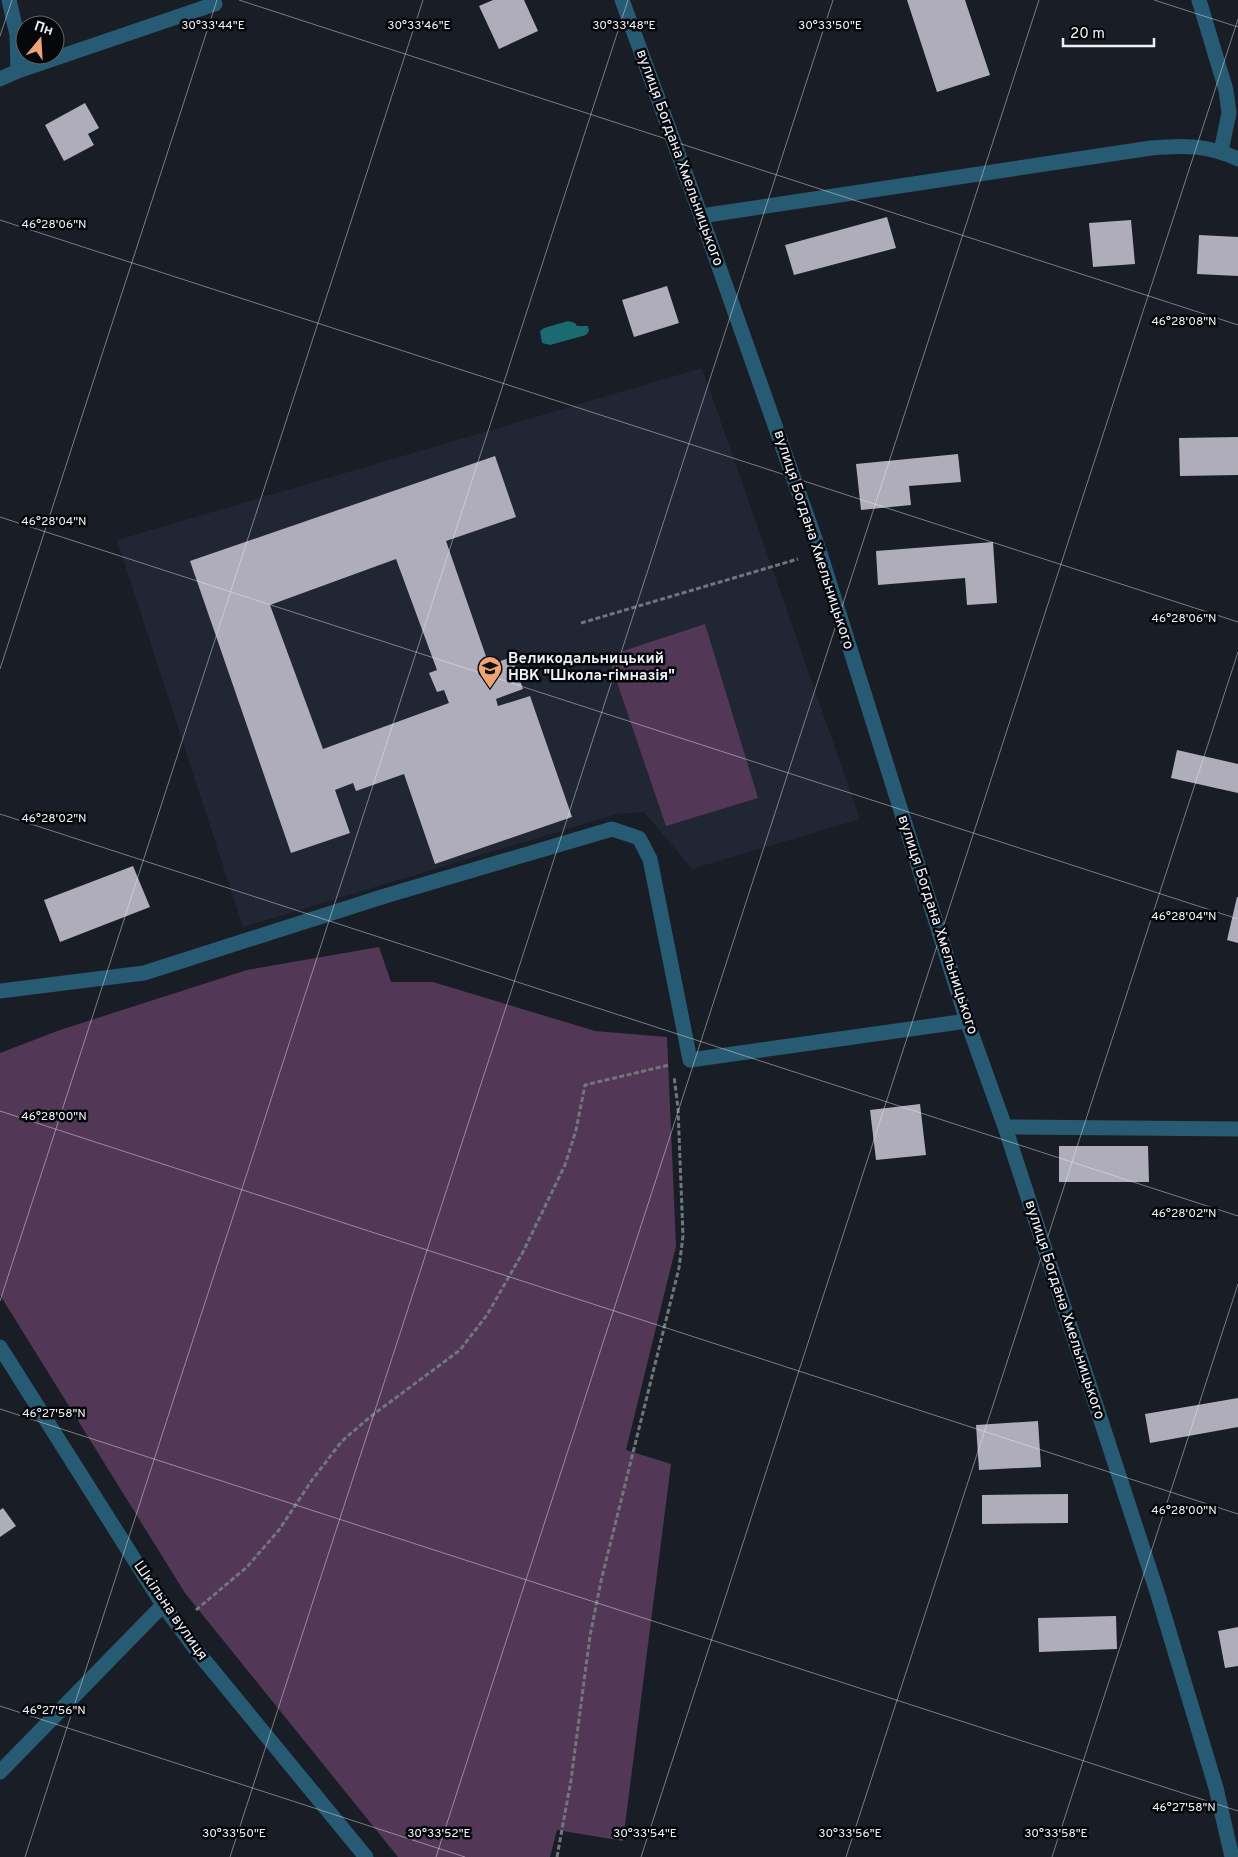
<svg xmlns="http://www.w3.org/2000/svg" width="1238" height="1857" viewBox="0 0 1238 1857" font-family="Overpass,sans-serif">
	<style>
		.built { fill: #202633 }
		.green { fill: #523856 }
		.water { fill: #1b6a71 }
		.building { fill: #afadb9; fill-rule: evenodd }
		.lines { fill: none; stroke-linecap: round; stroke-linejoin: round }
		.path { stroke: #71757c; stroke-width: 3; stroke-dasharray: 5 2.5; stroke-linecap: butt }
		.service { stroke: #275a73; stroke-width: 15 }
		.minor { stroke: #275a73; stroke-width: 15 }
		.ticks { fill: none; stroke: #edf0f6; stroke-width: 1; stroke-opacity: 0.45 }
		.labels { text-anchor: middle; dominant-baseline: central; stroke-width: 5; stroke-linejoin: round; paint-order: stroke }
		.street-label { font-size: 15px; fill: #edf0f6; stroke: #06070b }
		.poi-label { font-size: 15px; font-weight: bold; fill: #edf0f6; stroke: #06070b; text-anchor: start }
		.ticks-label { font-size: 12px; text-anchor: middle; fill: #edf0f6; stroke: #06070b; stroke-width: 5; stroke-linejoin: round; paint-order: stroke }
	</style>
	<rect width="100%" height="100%" fill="#191d25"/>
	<!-- built -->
	<path class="built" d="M702,368L860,819L692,869L644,812L617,814L243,927L117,540Z"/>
	<!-- green -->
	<path class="green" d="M705,624L758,798L666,826L608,656Z
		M379,947L391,982H433L595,1031L667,1037L676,1246L626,1450L671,1464L623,1841L557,1830L550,1857H398L185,1593L0,1295V1053L60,1030L247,970Z"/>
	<!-- water -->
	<path class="water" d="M568,321L575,323L577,326H588L589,331L586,335L550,345L542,343L540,331L544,328Z"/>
	<!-- building -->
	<path class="building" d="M493,0H524L538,31L499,49L479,6Z
		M907,0H965L990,75L937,92Z
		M85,103L99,128L88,134L94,145L64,161L45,125Z
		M887,217L896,248L794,275L785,245Z
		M1131,220L1135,264L1093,267L1089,223Z
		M1199,235L1238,237V276L1197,274Z
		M667,286L679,323L634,337L622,300Z
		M1238,437V475L1180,476L1179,438Z
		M958,454L961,482L909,486L911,505L861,510L856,464Z
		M495,456L516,517L446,541L489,665L512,657L523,689L496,699L498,706L530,696L572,817L435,864L404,774L356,791L353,783L335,790L350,833L291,853L190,561ZM396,559L437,670L429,673L437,692L444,690L449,703L323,749L270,605Z
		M993,542L997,603L967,605L965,578L878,585L876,551Z
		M1177,750L1238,764V793L1171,778Z
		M133,866L150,907L60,942L44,900Z
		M1237,897H1238V943L1227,940Z
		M920,1104L926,1155L876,1160L870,1110Z
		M1059,1146H1148L1149,1182H1059Z
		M1238,1398V1427L1150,1443L1145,1414Z
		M1038,1421L1041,1467L979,1470L976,1425Z
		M1068,1494V1523L982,1524V1495Z
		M3,1508L16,1526L0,1537V1510Z
		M1116,1616L1117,1649L1039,1652L1038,1618Z
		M1238,1627V1666L1225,1668L1218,1631Z"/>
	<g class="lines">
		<!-- path -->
		<path class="path" d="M581,623L798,559
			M196,1610L247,1567L279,1530L312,1480L342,1441L370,1417L460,1350L487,1315L523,1252L565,1165L576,1130L585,1085L669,1065
			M557,1857L571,1780L590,1636L601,1581L679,1268L683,1236L678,1108L674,1076"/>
		<!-- service -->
		<path class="service" d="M9,0L17,35L18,71L215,4
			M1199,0L1226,90L1229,113L1221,151
			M0,991L144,973L385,896L612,829L639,838L650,859L690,1060L967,1021
			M1005,1127L1238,1129"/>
		<!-- minor -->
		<path class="minor" d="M622,0L701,216L820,553L967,1021L1005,1127L1158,1595L1216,1788L1232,1857
			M0,79L18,71
			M701,216L1151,148C1184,145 1208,145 1238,159
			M0,1347L163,1605L200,1655L366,1857
			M0,1772L163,1605"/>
	</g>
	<!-- ticks -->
	<path class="ticks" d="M239,0L1238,325M1154,0L1238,27M0,36L12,0M0,220L1238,622M0,517L1238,919M0,669L217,0M0,814L1238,1216M0,1111L1238,1514M0,1301L423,0M0,1409L1238,1811M0,1706L465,1857M25,1857L628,0M230,1857L833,0M436,1857L1039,0M641,1857L1238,19M846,1857L1238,652M1052,1857L1238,1284"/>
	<!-- icons -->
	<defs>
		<g id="school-pin" transform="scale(1.25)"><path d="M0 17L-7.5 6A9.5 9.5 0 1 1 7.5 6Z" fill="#efa376" stroke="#06070b"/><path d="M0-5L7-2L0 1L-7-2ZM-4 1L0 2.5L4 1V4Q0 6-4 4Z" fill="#111"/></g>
	</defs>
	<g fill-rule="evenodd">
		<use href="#school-pin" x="490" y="668"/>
	</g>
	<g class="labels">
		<!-- street labels -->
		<g class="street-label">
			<text transform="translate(679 158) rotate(70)">вулиця Богдана Хмельницького</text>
			<text transform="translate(813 540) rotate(72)">вулиця Богдана Хмельницького</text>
			<text transform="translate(937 925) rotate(72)">вулиця Богдана Хмельницького</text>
			<text transform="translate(1064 1310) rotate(72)">вулиця Богдана Хмельницького</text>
			<text transform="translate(170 1611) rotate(55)">Шкільна вулиця</text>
		</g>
		<!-- poi labels -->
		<g class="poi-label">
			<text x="508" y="659">Великодальницький<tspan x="508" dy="17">НВК "Школа-гімназія"</tspan></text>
		</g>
	</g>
	<g class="ticks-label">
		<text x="213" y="29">30°33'44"E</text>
		<text x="419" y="29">30°33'46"E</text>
		<text x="624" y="29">30°33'48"E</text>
		<text x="830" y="29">30°33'50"E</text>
		<text x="54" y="228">46°28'06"N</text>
		<text x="1184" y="325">46°28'08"N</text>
		<text x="54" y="525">46°28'04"N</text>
		<text x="1184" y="622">46°28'06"N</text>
		<text x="54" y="822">46°28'02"N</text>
		<text x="1184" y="920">46°28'04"N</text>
		<text x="54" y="1120">46°28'00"N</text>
		<text x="1184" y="1217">46°28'02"N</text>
		<text x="54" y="1417">46°27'58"N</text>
		<text x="1184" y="1514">46°28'00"N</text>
		<text x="54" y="1714">46°27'56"N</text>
		<text x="1184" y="1811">46°27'58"N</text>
		<text x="234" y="1837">30°33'50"E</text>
		<text x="439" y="1837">30°33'52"E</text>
		<text x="645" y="1837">30°33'54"E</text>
		<text x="850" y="1837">30°33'56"E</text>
		<text x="1056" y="1837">30°33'58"E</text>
	</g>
	<!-- north arrow -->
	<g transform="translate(40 40) rotate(18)"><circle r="24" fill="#06070b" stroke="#626469"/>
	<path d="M0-4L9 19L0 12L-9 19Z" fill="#efa376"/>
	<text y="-8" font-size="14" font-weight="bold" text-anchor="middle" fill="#edf0f6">Пн</text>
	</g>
	<!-- scale -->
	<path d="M1063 38v8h91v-8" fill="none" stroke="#edf0f6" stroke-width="2.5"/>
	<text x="1070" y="38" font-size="15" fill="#edf0f6" stroke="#06070b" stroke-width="4" paint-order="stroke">20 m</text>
</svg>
